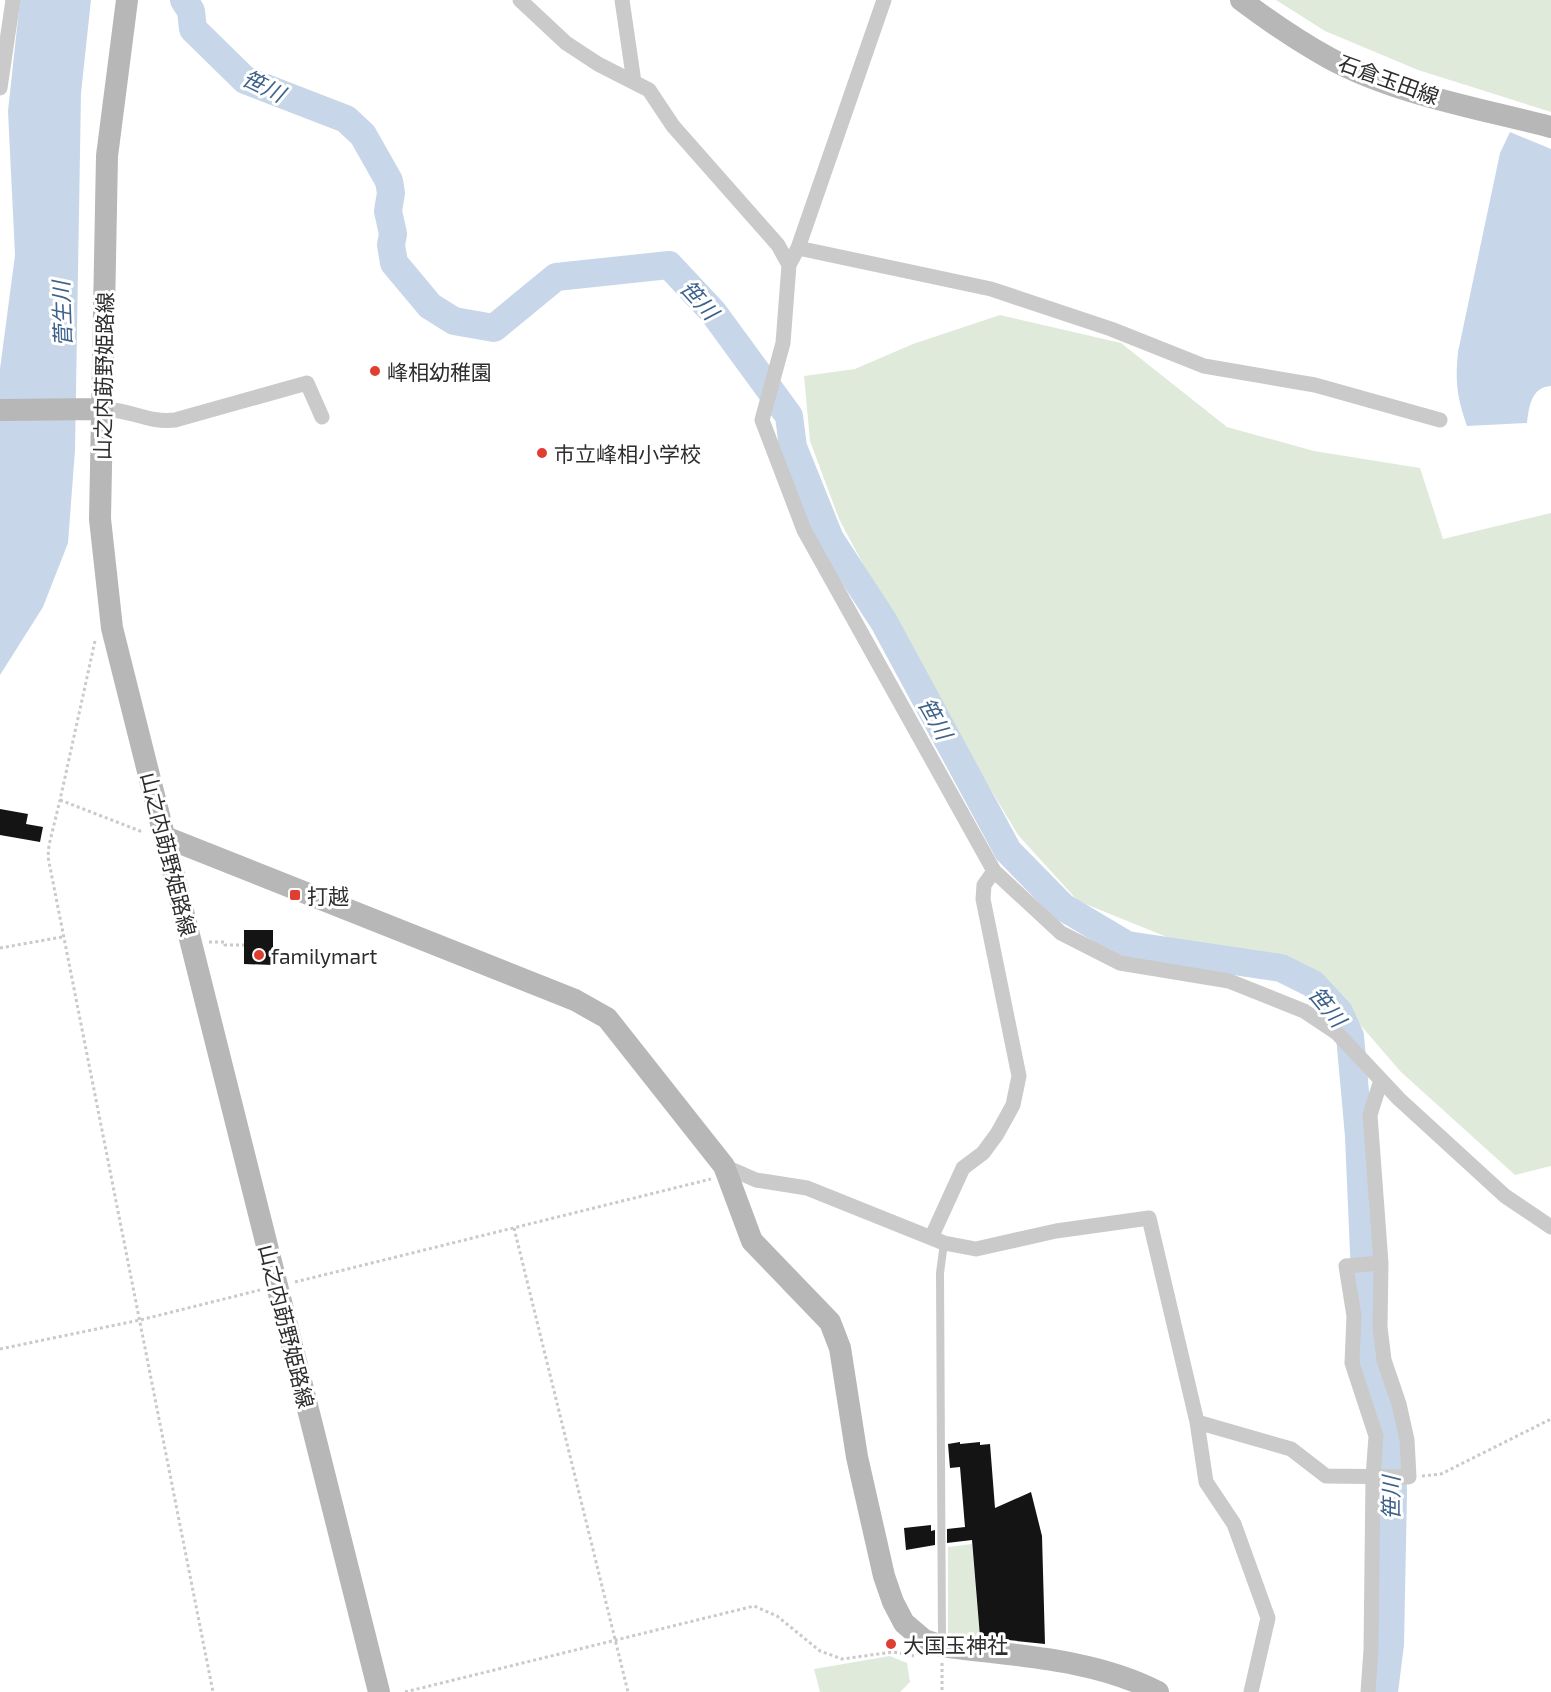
<svg xmlns="http://www.w3.org/2000/svg" width="1551" height="1692" viewBox="0 0 1551 1692" font-family="'Exo 2','Noto Sans JP',sans-serif">
	<style>
		.green { fill: #e0eada }
		.water { fill: #c7d7e9 }
		.lines { fill: none; stroke-linecap: round; stroke-linejoin: round }
		.river { stroke: #c7d7e9; stroke-width: 28 }
		.building { fill: #141414 }
		.path { stroke: #cacaca; stroke-width: 3; stroke-dasharray: 3 3; stroke-linecap: butt }
		.lane { stroke: #cacaca; stroke-width: 8 }
		.street { stroke: #cacaca; stroke-width: 15 }
		.secondary { stroke: #b7b7b7; stroke-width: 22 }
		.poi-dot { fill: #df3f33; stroke: #fff; stroke-width: 2 }
		.labels { text-anchor: middle; dominant-baseline: central; stroke-width: 6; stroke-linejoin: round; paint-order: stroke }
		.street-label { font-size: 21px; fill: #2d2d2d; stroke: #fff }
		.poi-label { font-size: 21px; fill: #2d2d2d; stroke: #fff; text-anchor: start }
		.water-label { font-size: 22px; font-style: italic; fill: #3e628b; stroke: #fff }
	</style>
	<rect width="100%" height="100%" fill="#fff"/>
	<!-- green -->
	<path class="green" d="M1276,0H1551V112L1418,70L1325,31Z
		M1000,315L1121,343L1227,427L1314,451L1420,468L1443,539L1551,513V1166L1515,1175L1401,1072L1337,998L1271,958L1189,946L1078,901L1018,835L921,673L839,519L810,441L804,376L855,369L913,344Z
		M972,1544L980,1638L948,1633V1547Z
		M890,1656L907,1663L910,1682L900,1692H820L814,1669Z"/>
	<!-- water -->
	<path class="water" d="M20,0H91L81,93L75,450L68,543L43,607L0,675V369L15,255L8,111Z
		M1510,132L1551,149V386C1531,387 1529,407 1527,423L1467,426C1457,397 1455,383 1458,352L1500,153Z"/>
	<g class="lines">
		<!-- river -->
		<path class="river" d="M184,0L191,11L193,29L245,80L346,119L363,135L389,181L391,193L388,211L393,234L391,245L394,263L430,306L454,321L494,328L556,277L669,265L713,312L789,416L793,447L830,539L884,622L1008,851L1063,907L1127,945L1281,968L1313,984L1339,1012L1350,1036L1359,1136L1368,1345L1391,1414L1393,1493L1390,1644L1384,1692"/>
	</g>
	<!-- building -->
	<path class="building" d="M0,809L28,814L26,824L43,827L40,842L0,835Z
		M244,930H273V965L244,964Z
		M960,1442V1444L980,1442V1445L990,1444L995,1508L1031,1492L1042,1536L1045,1644L980,1637L972,1540L947,1543V1529L965,1527L960,1467L950,1468L948,1444Z
		M931,1525V1531L935,1530V1545L906,1550L904,1528Z"/>
	<g class="lines">
		<!-- path -->
		<path class="path" d="M95,641L60,800L49,845L48,857L213,1692
			M60,800L140,831L143,830
			M209,942H225V945H244
			M0,948L62,937
			M514,1228L628,1692
			M295,1282L711,1179
			M0,1349L140,1320L260,1290
			M1422,1476L1441,1474L1551,1419
			M942,1663V1692
			M405,1692L754,1606L777,1616L820,1651L842,1659L893,1652L914,1656"/>
		<!-- lane -->
		<path class="lane" d="M942,1644L940,1273L944,1243"/>
		<!-- street -->
		<path class="street" d="M520,0L566,43L598,64L649,90L673,126L778,245L789,265
			M622,0L634,82
			M884,0L798,248L789,265L783,343L762,420L804,530L994,871L1061,933L1120,963L1229,981L1304,1011L1337,1033L1399,1099L1505,1196L1551,1227
			M0,88L13,0
			M798,248L991,289L1111,329L1204,366L1315,385L1440,420
			M102,409C130,409 147,423 175,420L307,383L322,417
			M724,1166L756,1180L807,1188L944,1243L976,1249L1056,1231L1149,1218L1197,1422L1206,1482L1234,1524L1268,1618L1251,1692
			M931,1238L963,1168L983,1153L997,1134L1013,1105L1019,1076L983,899L984,885L994,871
			M1197,1422L1291,1449L1326,1476L1409,1477L1407,1440L1399,1404L1384,1360L1380,1327L1381,1263L1370,1115L1381,1080
			M1368,1692L1371,1650L1373,1477L1376,1436L1352,1363L1354,1316L1346,1266L1381,1263"/>
		<!-- secondary -->
		<path class="secondary" d="M127,0L107,156L100,519L112,628L379,1692
			M1241,0C1269,21 1298,41 1329,58C1395,94 1478,108 1551,127
			M0,410L102,409
			M165,837L575,1000L607,1018L724,1166L752,1241L830,1322L840,1348L857,1457L884,1576L893,1602L904,1623L924,1640L942,1646C1014,1656 1093,1658 1158,1692"/>
	</g>
	<!-- markers -->
	<g class="poi-dot">
		<circle cx="375" cy="371" r="6"/>
		<circle cx="542" cy="453" r="6"/>
		<rect x="289" y="889" width="12" height="12" rx="3"/>
		<circle cx="259" cy="955" r="6"/>
		<circle cx="891" cy="1644" r="6"/>
	</g>
	<g class="labels">
		<!-- street labels -->
		<g class="street-label">
			<text transform="translate(1389 79) rotate(20)">石倉玉田線</text>
			<text transform="translate(103 376) rotate(-89)">山之内莇野姫路線</text>
			<text transform="translate(169 854) rotate(76)">山之内莇野姫路線</text>
			<text transform="translate(287 1326) rotate(76)">山之内莇野姫路線</text>
		</g>
		<!-- poi labels -->
		<g class="poi-label">
			<text x="387" y="371">峰相幼稚園</text>
			<text x="554" y="453">市立峰相小学校</text>
			<text x="307" y="895">打越</text>
			<text x="271" y="955">familymart</text>
			<text x="903" y="1644">大国玉神社</text>
		</g>
		<!-- water labels -->
		<g class="water-label">
			<text transform="translate(264 85) rotate(26)">笹川</text>
			<text transform="translate(700 299) rotate(48)">笹川</text>
			<text transform="translate(61 314) rotate(-92)">菅生川</text>
			<text transform="translate(936 718) rotate(61)">笹川</text>
			<text transform="translate(1328 1006) rotate(51)">笹川</text>
			<text transform="translate(1390 1498) rotate(-90)">笹川</text>
		</g>
	</g>
</svg>
